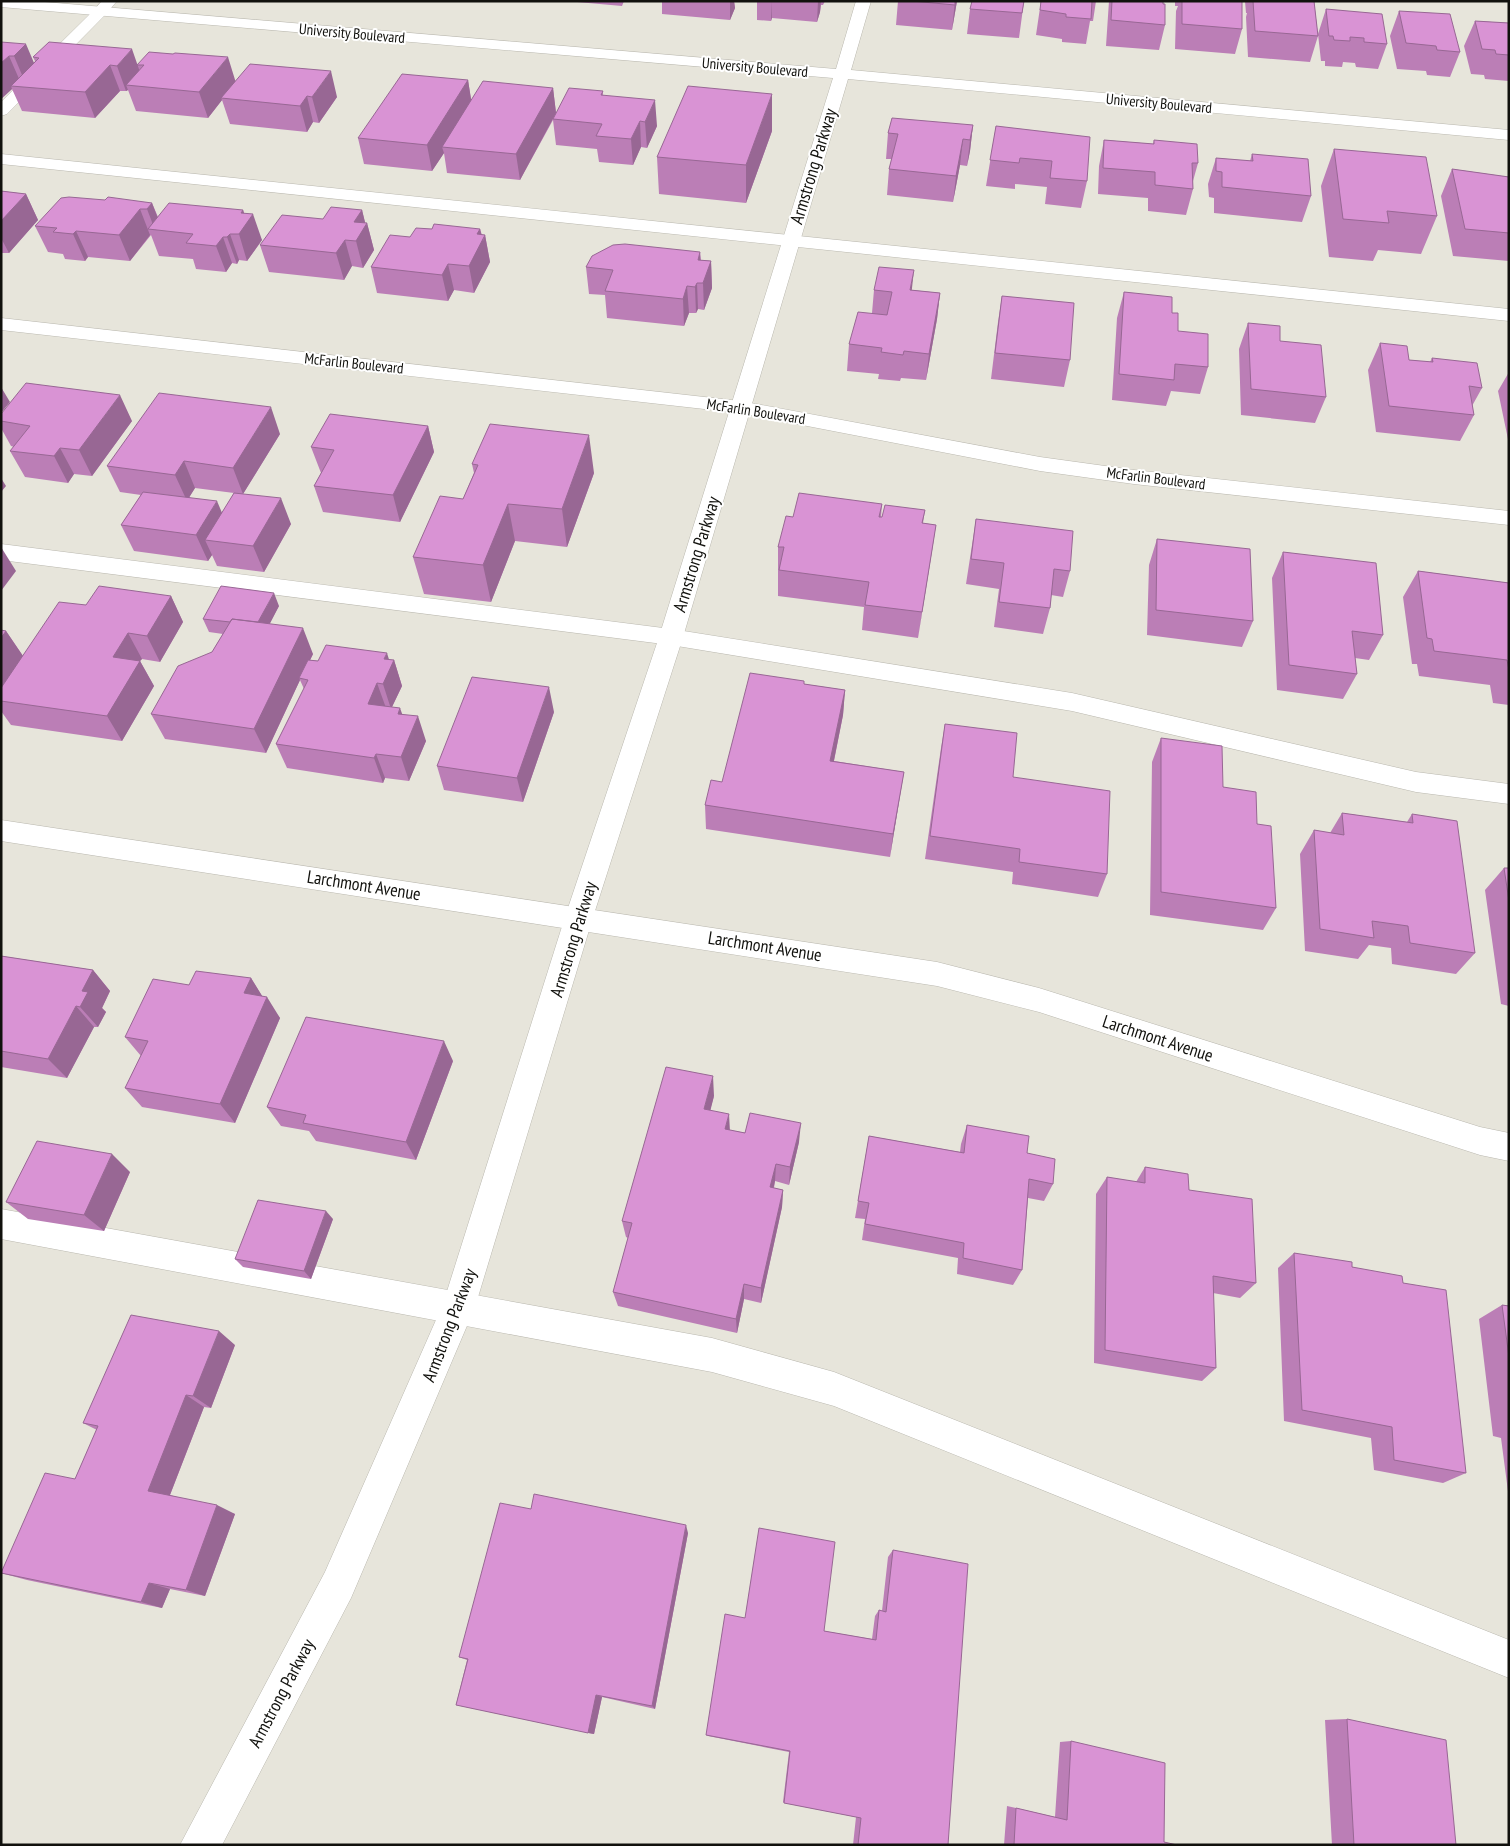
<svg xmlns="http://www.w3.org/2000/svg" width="1510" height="1846" viewBox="0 0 1510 1846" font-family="'PT Sans Narrow',sans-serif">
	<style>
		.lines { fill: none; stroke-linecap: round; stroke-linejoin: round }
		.lane-casing { stroke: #bab8af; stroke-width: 1 }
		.street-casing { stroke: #bab8af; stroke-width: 1 }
		.secondary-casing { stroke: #bab8af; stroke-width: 1 }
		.lane { fill: #fff; fill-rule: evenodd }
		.street { fill: #fff; fill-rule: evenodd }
		.secondary { fill: #fff; fill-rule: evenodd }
		.wall { fill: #bb7eb6; fill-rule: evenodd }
		.shaded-wall { fill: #986794 }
		.building { fill: #d993d4; stroke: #986794 }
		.labels { text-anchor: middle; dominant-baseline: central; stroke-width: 4; stroke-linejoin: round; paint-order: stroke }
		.far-street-label { font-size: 15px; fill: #11110d; stroke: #fff }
		.street-label { font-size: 18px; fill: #11110d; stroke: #fff }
	</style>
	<rect width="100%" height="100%" fill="#e7e5db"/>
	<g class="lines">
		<!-- lane casing -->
		<g class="lane-casing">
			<path id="lane" d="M100,7L108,12L105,15L7,114L1,116V102L95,9Z
				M1,154L1509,309V321L1,164Z
				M1,544L671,629L1072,693L1416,772L1509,784V804L1416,792L1072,711L671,645L1,560Z
				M1,1209L712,1338L834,1372L1509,1640V1678L834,1406L712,1372L1,1239Z"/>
		</g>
		<!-- street casing -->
		<g class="street-casing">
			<path id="street" d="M102,1H117L105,15H95L92,12Z
				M1,318L740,401L1040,457L1134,470L1509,511V525L1134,484L1040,471L740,413L1,330Z
				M1,820L937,962L1039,988L1480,1127L1509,1133V1161L1480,1155L1039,1012L937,986L1,841Z"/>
		</g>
		<!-- secondary casing -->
		<g class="secondary-casing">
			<path id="secondary" d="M1,1H33L836,69L856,1H871L851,70L1509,130V140L848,79L683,637L593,917L475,1307L351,1598L222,1845H180L325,1572L443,1304L565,917L659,637L833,78L1,7Z"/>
		</g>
		<!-- lane -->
		<use href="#lane" class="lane"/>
		<!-- street -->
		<use href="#street" class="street"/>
		<!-- secondary -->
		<use href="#secondary" class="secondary"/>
	</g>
	<!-- wall -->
	<path class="wall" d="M566,1H624L622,6Z
		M662,1H734L735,8L730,20L662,14Z
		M757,1H825L823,5H821L820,12L817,22L772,18L771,21L757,20Z
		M898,1H957L952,30L896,25Z
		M1024,1L1019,38L967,34L970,9Z
		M1041,1H1096L1093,21H1090L1086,44L1062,42V39L1036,35Z
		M1109,1H1163L1165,25L1159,50L1106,46Z
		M1175,1H1242V29L1235,54L1175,49L1176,11L1178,6H1175Z
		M1245,1H1314L1318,36L1310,62L1248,57L1246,17L1247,13H1246Z
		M1326,9L1387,44L1378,69L1356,67L1355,63L1343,62L1342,67L1325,66V61H1321L1318,34Z
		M1399,11L1460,52L1450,77L1427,75L1426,71L1397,69L1390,36Z
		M1475,21L1509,23V81L1485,79L1484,75L1471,74L1464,46Z
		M1,42L34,63L35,61L33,57L138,64L236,81L337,97L319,123L313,122L307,132L230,124L222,100L208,118L136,111L128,90L126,91H120L95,118L22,111L12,89L1,99Z
		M468,80L471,100L553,88L556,113L603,91V95L657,126L647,148L641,147L633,165L599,162L597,149L556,145L553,120L520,180L447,173L444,153L432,171L364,164L358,138Z
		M973,125L970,151L967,166L960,165L953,202L887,195L889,169L892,159H886L888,133Z
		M996,126L1087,181L1081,208L1045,204L1047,187L1015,184V189L986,186Z
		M772,131L746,203L659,194L657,157Z
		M1104,140L1153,144L1154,140L1198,163L1193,181V189L1186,215L1148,211V198L1098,194L1099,166Z
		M1334,149L1437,216L1421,254L1378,250L1373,261L1329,257L1321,186Z
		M1252,154L1311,196L1302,222L1214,213V198L1209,197L1208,184L1216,158L1250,161Z
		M1452,169L1509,177V261L1453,256L1441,196Z
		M1,191L26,194L38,220L9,253H1Z
		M105,200L152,203L158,217L243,210L244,213L262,240L247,261L239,260L237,264L232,263L226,272L196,269L193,259L159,256L151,235L130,261L88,257L85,261L65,259L63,254L48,252L35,226Z
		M362,210L365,223H367L374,250L363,268L352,266L344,280L269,272L260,245L323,219Z
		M432,229H480L482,235H485L490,262L474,293L454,290L448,301L377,293L371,267Z
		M700,252L701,260L711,261L712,288L704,310L698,309L696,313H689L684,326L607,318L605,295L589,294L586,267Z
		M874,290H912L940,293L937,319L926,380L901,378L900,381L878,379L879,374L847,371L849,344L872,313Z
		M1124,292L1172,313L1178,331L1208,367L1200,394L1171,391L1166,406L1112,400L1117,318Z
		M1002,296L1070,360L1064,387L991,379L998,322Z
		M1248,323L1326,397L1315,423L1241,415L1239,349Z
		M1380,343L1409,360L1430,362L1432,358L1482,388L1472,406L1474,415L1460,441L1376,432L1368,370Z
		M1509,372V444L1498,391Z
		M1,414L132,421L92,476L74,474L68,483L25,477L10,451L14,447L11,446L1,428Z
		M428,426L434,452L400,522L323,512L314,486L321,473L311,447Z
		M280,434L243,494L291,524L264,572L217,566L212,555L208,561L134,551L121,525L141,495L120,492L107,466ZM195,488L234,493L222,513L189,497Z
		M472,464L594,473L567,547L515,541L491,602L424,594L413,557L463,499L474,473Z
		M882,504L881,517L925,510L923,523L936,525L918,638L862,630L864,607L778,596V547L793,517Z
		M976,519L1070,571L1063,597L1051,595L1050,608L1043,634L994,627L999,589L966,584Z
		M1157,539L1253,621L1242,647L1147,635L1149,565Z
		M1283,552L1383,635L1369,660L1355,658L1357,674L1343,699L1277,690L1272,578Z
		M1418,571L1509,583V705L1493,703L1490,685L1419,676L1417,664H1412L1403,597Z
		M171,596L183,622L160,662L142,659L140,661L154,686L122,741L11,725L1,711V630L6,631L23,656L86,605Z
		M279,606L269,624L313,654L310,660L318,661L394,660L402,686L392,707L402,714L426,741L409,781L385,778L383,783L287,768L276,744L304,689L300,680L266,753L165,739L151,714L212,652L223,634L209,632L203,619Z
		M804,681V684L845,690L843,715L834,761L904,772L890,857L706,829L705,805L722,782Z
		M554,712L523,802L444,790L437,766Z
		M945,724L1013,777L1107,874L1098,897L1012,884L1013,872L925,859L941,748Z
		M1161,738L1223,787L1257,824L1276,908L1263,930L1150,915L1152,762Z
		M1342,813L1407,822L1412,814L1475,953L1456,974L1392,964L1391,948L1369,945L1358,959L1305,951L1300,854L1314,830L1330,833Z
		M1504,868H1509V1006L1501,1004L1485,890Z
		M1,956L93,970L110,991L102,1008L106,1012L98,1027H94L67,1078L1,1067Z
		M251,978L262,996L280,1018L235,1123L142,1107L125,1088L141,1056L125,1037L189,985Z
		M453,1061L416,1160L316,1141L309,1131L281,1126L267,1107Z
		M714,1096L710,1110L729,1130L799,1142L789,1185L775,1181L774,1188L783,1190L782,1207L761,1303L744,1299L737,1333L618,1306L613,1292L628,1238L626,1237L622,1221Z
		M967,1125L1027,1153L1053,1184L1044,1201L1028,1198L1022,1270L1013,1285L957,1274L958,1258L862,1240L865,1219L855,1218L869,1136L960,1152L961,1144Z
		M1145,1167L1189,1190L1256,1283L1240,1298L1213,1293L1216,1368L1202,1381L1094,1363L1096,1194L1107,1177L1136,1182Z
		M130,1172L104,1231L28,1219L6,1202Z
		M333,1219L311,1279L243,1267L235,1259Z
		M1294,1253L1352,1267L1403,1283L1466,1473L1443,1483L1374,1470L1371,1438L1284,1421L1278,1268Z
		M1502,1305L1509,1306V1499L1501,1438L1493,1436L1479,1319Z
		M235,1345L211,1408L204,1407L170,1495L235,1514L205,1596L170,1589L162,1608L27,1580L1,1573L75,1479L97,1430L83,1423Z
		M531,1509L688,1533L655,1709L602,1697L594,1734L456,1705L467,1660L459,1657Z
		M893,1550L948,1845H853L856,1817L784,1803L783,1802L789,1752L708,1736L706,1735L745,1618L872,1639L875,1616L879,1610L882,1611L888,1557Z
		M1347,1719L1456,1845H1332L1325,1720Z
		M1071,1741L1164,1842L1177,1845H1004L1007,1806L1016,1808L1055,1817L1060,1742Z"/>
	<!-- shaded-wall -->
	<path class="shaded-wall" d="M730,1H734L735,8L730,20Z
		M772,1V18L771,21Z
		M818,1H821L820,12L817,22Z
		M955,1H957L952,30Z
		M26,44L37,70L25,82L14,56Z
		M132,49L141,75L126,85L128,90L126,91L117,66Z
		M9,56L20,81L11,86L12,89L1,99V63Z
		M228,57L236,83L221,98L222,100L208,118L199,92Z
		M110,65L120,91L95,118L85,92Z
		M331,71L337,97L319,123L312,97Z
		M468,80L472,105L442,147L444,153L432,171L427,145Z
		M553,88L556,113L520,180L516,154Z
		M772,94V131L746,203V165Z
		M307,96L313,122L307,132L300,106Z
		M655,100L657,126L647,148L645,122Z
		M640,121L641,147L633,165L631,139Z
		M973,125L970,151L967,166L970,140Z
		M963,139L960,165L953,202L956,176Z
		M26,194L38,220L9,253L1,238V221Z
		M152,203L162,229L155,230L147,209Z
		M140,209L150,235L130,261L119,235Z
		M243,210L247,222L253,214L262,240L247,261L239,234L241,213Z
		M362,210L366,226L367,223L374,250L363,268L356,241L354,222Z
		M480,229L483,241L485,235L490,262L474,293L469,266L477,234Z
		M76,231L88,257L85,261L73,234Z
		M230,234L239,260L237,264L227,237Z
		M223,237L232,263L226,272L216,246Z
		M345,240L352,266L344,280L336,253Z
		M700,252L701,279L698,260Z
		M711,261L712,288L704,310L703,283Z
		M448,264L454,290L448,301L442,275Z
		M914,270L911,297L910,290Z
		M697,283L698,309L696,313L695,287Z
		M687,286L689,313L684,326L683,299Z
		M940,293L937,319L926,380L929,354Z
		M1,387L10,402L1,413Z
		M120,395L132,421L92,476L79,450Z
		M271,407L280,434L243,494L233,468Z
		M428,426L434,452L400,522L393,495Z
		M589,435L594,473L567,547L562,509Z
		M60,448L74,474L68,483L54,456Z
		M184,461L195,488L187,501L175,475Z
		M1,478L6,486L1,492Z
		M281,498L291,524L264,572L253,546Z
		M217,501L228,527L205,540L212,555L208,561L196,535Z
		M508,504L515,541L491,602L483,565Z
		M936,525L932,551L918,638L922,612Z
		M1,547L16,571L1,591Z
		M274,593L279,606L262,639L256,626Z
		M171,596L183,622L160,662L147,636Z
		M303,628L313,654L301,679L299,678L300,680L266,753L254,729Z
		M6,631L23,656L1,688V638Z
		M128,633L142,659L140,661L154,686L122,741L107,716L113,657Z
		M387,653L391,666L394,660L402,686L391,709L383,684L384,659Z
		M377,683L386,708L368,704Z
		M549,687L554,712L523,802L517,778Z
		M845,690L843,715L829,785L830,761Z
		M400,708L409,733L398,714Z
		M418,716L426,741L409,781L401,757Z
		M376,754L385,778L383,783L374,758Z
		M904,772L900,795L890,857L893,834Z
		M93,970L110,991L102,1008L106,1012L98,1027L80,1007L82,991Z
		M251,978L264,999L244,993Z
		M267,997L280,1018L235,1123L220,1104Z
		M76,1006L94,1027L67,1078L48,1059Z
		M444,1041L453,1061L416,1160L406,1142Z
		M713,1076L714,1096L706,1128L704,1109Z
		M729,1114L730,1132L725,1129Z
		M801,1123L799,1142L789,1185L790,1167Z
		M112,1154L130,1172L104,1231L84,1215Z
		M776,1164L775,1181L770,1204V1187Z
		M783,1190L782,1207L761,1303V1288Z
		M326,1211L333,1219L311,1279L304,1271Z
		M744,1284V1299L737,1333L736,1319Z
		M219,1331L235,1345L211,1408L193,1396Z
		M186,1395L204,1407L168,1500L148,1491Z
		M217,1505L235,1514L205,1596L186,1590Z
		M686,1525L688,1533L655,1709L652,1706Z
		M149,1583L170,1589L162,1608L141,1602Z
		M596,1695L602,1697L594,1734L588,1733Z"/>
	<!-- building -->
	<path class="building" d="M912,1H955V5Z
		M972,1H1024L1022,13L970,9Z
		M1041,1H1092L1091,19L1066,17V14L1040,10Z
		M1112,1H1163V4H1165V25L1111,20Z
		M1182,1H1242V29L1182,24Z
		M1253,1H1314L1318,36L1255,31Z
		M1326,9L1382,14L1387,44L1364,42V38L1350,37V41L1334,40L1333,36H1329Z
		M1399,11L1450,14L1460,52L1437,50L1436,46L1406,43Z
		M1475,21L1509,23V55L1496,54L1495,50L1482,49Z
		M1,42L26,44L14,56H9L1,63Z
		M49,42L132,49L117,66L110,65L85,92L11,86L39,58L33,57Z
		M149,52L173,54L175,53L228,57L199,92L126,85L144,65H137Z
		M250,64L331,71L312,97L307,96L300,106L221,98Z
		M402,74L468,80L427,145L358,138Z
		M483,81L553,88L516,154L442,147Z
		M688,86L772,94L746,165L657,157Z
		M569,88L603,91L601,95L655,100L645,122L640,121L631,139L596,136L602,124L553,119Z
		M892,118L973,125L970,140L963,139L956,176L889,169L898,134L888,133Z
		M996,126L1090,137L1087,181L1050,178L1052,161L1020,158L1019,163L990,160Z
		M1104,140L1154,144V140L1197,144L1198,163H1192L1193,189L1155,185V172L1103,168Z
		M1334,149L1426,157L1437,216L1387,211L1389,223L1343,219Z
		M1252,154L1308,159L1311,196L1222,187V172L1216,171V158L1253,161Z
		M1452,169L1509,177V233L1465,229Z
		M1,191L26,194L1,221Z
		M69,197L105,200L108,197L152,203L147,209H140L119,235L76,231L73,234L53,232L57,228L35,226L61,198Z
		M169,203L243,210L241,213L253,214L239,234H230L227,237H223L216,246L186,243L193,234L148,229Z
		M331,207L362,210L354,222L367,223L356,241L345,240L336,253L260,245L282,215L323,219Z
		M434,224L480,229L477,234L485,235L469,266L448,264L442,275L371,267L390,235L410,237L416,228L432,229Z
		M625,244L700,252L698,260L711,261L703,283H697L695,287L687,286L683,299L605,291L613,270L586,267L592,256L613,245Z
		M879,267L914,270L910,290L940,293L929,354L904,351L903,355L881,352L882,348L849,344L858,312L887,315L892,292L874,290Z
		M1124,292L1172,297V313H1178V331L1208,334V367L1175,364L1174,380L1119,374Z
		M1002,296L1074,303L1070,360L995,353Z
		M1248,323L1280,326V341L1321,345L1326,397L1251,389Z
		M1380,343L1407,346L1409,360L1433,362L1432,358L1477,363L1482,388L1469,386L1474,415L1389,406Z
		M26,383L120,395L79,450L60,448L54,456L10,451L30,426L1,421V414Z
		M159,393L271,407L233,468L184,461L175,475L107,466Z
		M330,414L428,426L393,495L314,486L334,450L311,447Z
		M490,424L589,435L562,509L508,504L483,565L413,557L440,496L463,499L478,465L472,464Z
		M143,492L217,501L196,535L121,525Z
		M234,493L281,498L253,546L205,540Z
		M799,493L882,504L879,517H882L885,505L925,510L922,523L936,525L922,612L865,605L869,582L779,570L784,547H778L786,516L793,517Z
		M976,519L1073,531L1070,571L1054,569L1050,608L999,602L1004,563L971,559Z
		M1157,539L1250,549L1253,621L1156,610Z
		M1283,552L1376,563L1383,635L1352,631L1357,674L1289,665Z
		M1418,571L1509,583V670L1507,660L1434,651L1432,639L1427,638Z
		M99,586L171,596L147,636L128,633L113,657L140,661L107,716L1,701V688L59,602L86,605Z
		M221,586L274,593L258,622L232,619L230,622L203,619Z
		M232,619L303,628L254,729L151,714L178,666L212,652Z
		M1,630L6,631L1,638Z
		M326,645L387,653L384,659L394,660L383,684L377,683L368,704L400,708L398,714L418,716L401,757L376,754L374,758L276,744L308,680L299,678L308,660L318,661Z
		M750,673L804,681V684L845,690L830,761L904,772L893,834L705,805L711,780L722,782Z
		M472,677L549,687L517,778L437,766Z
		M945,724L1017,733L1013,777L1110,791L1107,874L1019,862L1020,849L930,836Z
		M1161,738L1222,746L1223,787L1256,792L1257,824L1271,826L1276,908L1161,892Z
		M1342,813L1413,823L1412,814L1457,821L1475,953L1410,943L1408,926L1372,921L1374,938L1320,929L1314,830L1344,835Z
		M1504,868H1509V901Z
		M1,956L93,970L82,991L88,992L80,1007L76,1006L48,1059L1,1051Z
		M196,971L251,978L244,993L267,997L220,1104L125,1088L148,1041L125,1037L153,979L189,985Z
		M306,1017L444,1041L406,1142L303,1123L306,1115L267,1107Z
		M666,1067L713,1076L704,1109L729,1114L725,1129L745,1133L750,1113L801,1123L790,1167L776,1164L770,1187L783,1190L761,1288L744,1284L736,1319L613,1292L632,1223L622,1221Z
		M967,1125L1029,1136L1027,1153L1055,1159L1053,1184L1029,1179L1022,1270L963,1258L964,1243L865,1224L869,1203L858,1201L869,1136L964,1153Z
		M37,1141L112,1154L84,1215L6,1202Z
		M1145,1167L1188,1174L1189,1190L1252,1199L1256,1283L1213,1276L1216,1368L1105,1350L1107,1177L1145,1183Z
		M258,1200L326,1211L304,1271L235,1259Z
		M1294,1253L1352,1262V1267L1402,1276L1403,1283L1446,1290L1466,1473L1394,1460L1392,1427L1302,1410Z
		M1502,1305L1509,1306V1357Z
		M131,1315L219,1331L193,1396L186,1395L148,1491L217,1505L186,1590L149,1583L141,1602L1,1573L45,1473L75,1479L98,1426L83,1423Z
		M534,1494L686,1525L652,1706L596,1695L588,1733L456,1705L468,1659L459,1657L500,1503L531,1509Z
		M759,1528L835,1542L824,1631L876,1640L879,1610L886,1612L893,1550L968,1564L948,1845H858L861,1818L784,1803L790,1751L706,1735L725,1614L745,1618Z
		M1347,1719L1446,1740L1456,1845H1354Z
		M1071,1741L1165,1763L1164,1842L1177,1845H1014L1016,1808L1067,1820Z"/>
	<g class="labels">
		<!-- far-street labels -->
		<g class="far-street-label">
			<text transform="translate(352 33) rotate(5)">University Boulevard</text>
			<text transform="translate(755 67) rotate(5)">University Boulevard</text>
			<text transform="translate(1159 103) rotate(5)">University Boulevard</text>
			<text transform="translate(354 363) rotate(6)">McFarlin Boulevard</text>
			<text transform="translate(756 411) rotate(9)">McFarlin Boulevard</text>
			<text transform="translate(1156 478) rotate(7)">McFarlin Boulevard</text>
		</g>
		<!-- street labels -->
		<g class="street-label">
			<text transform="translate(813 166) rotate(-73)">Armstrong Parkway</text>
			<text transform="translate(696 554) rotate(-73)">Armstrong Parkway</text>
			<text transform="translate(364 885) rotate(9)">Larchmont Avenue</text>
			<text transform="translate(573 939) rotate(-73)">Armstrong Parkway</text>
			<text transform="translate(765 946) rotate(9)">Larchmont Avenue</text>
			<text transform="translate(1158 1038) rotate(18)">Larchmont Avenue</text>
			<text transform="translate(449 1325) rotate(-69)">Armstrong Parkway</text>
			<text transform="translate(281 1693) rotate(-62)">Armstrong Parkway</text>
		</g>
	</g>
	<!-- border -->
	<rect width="1510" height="1846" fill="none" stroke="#11110d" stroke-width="5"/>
</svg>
